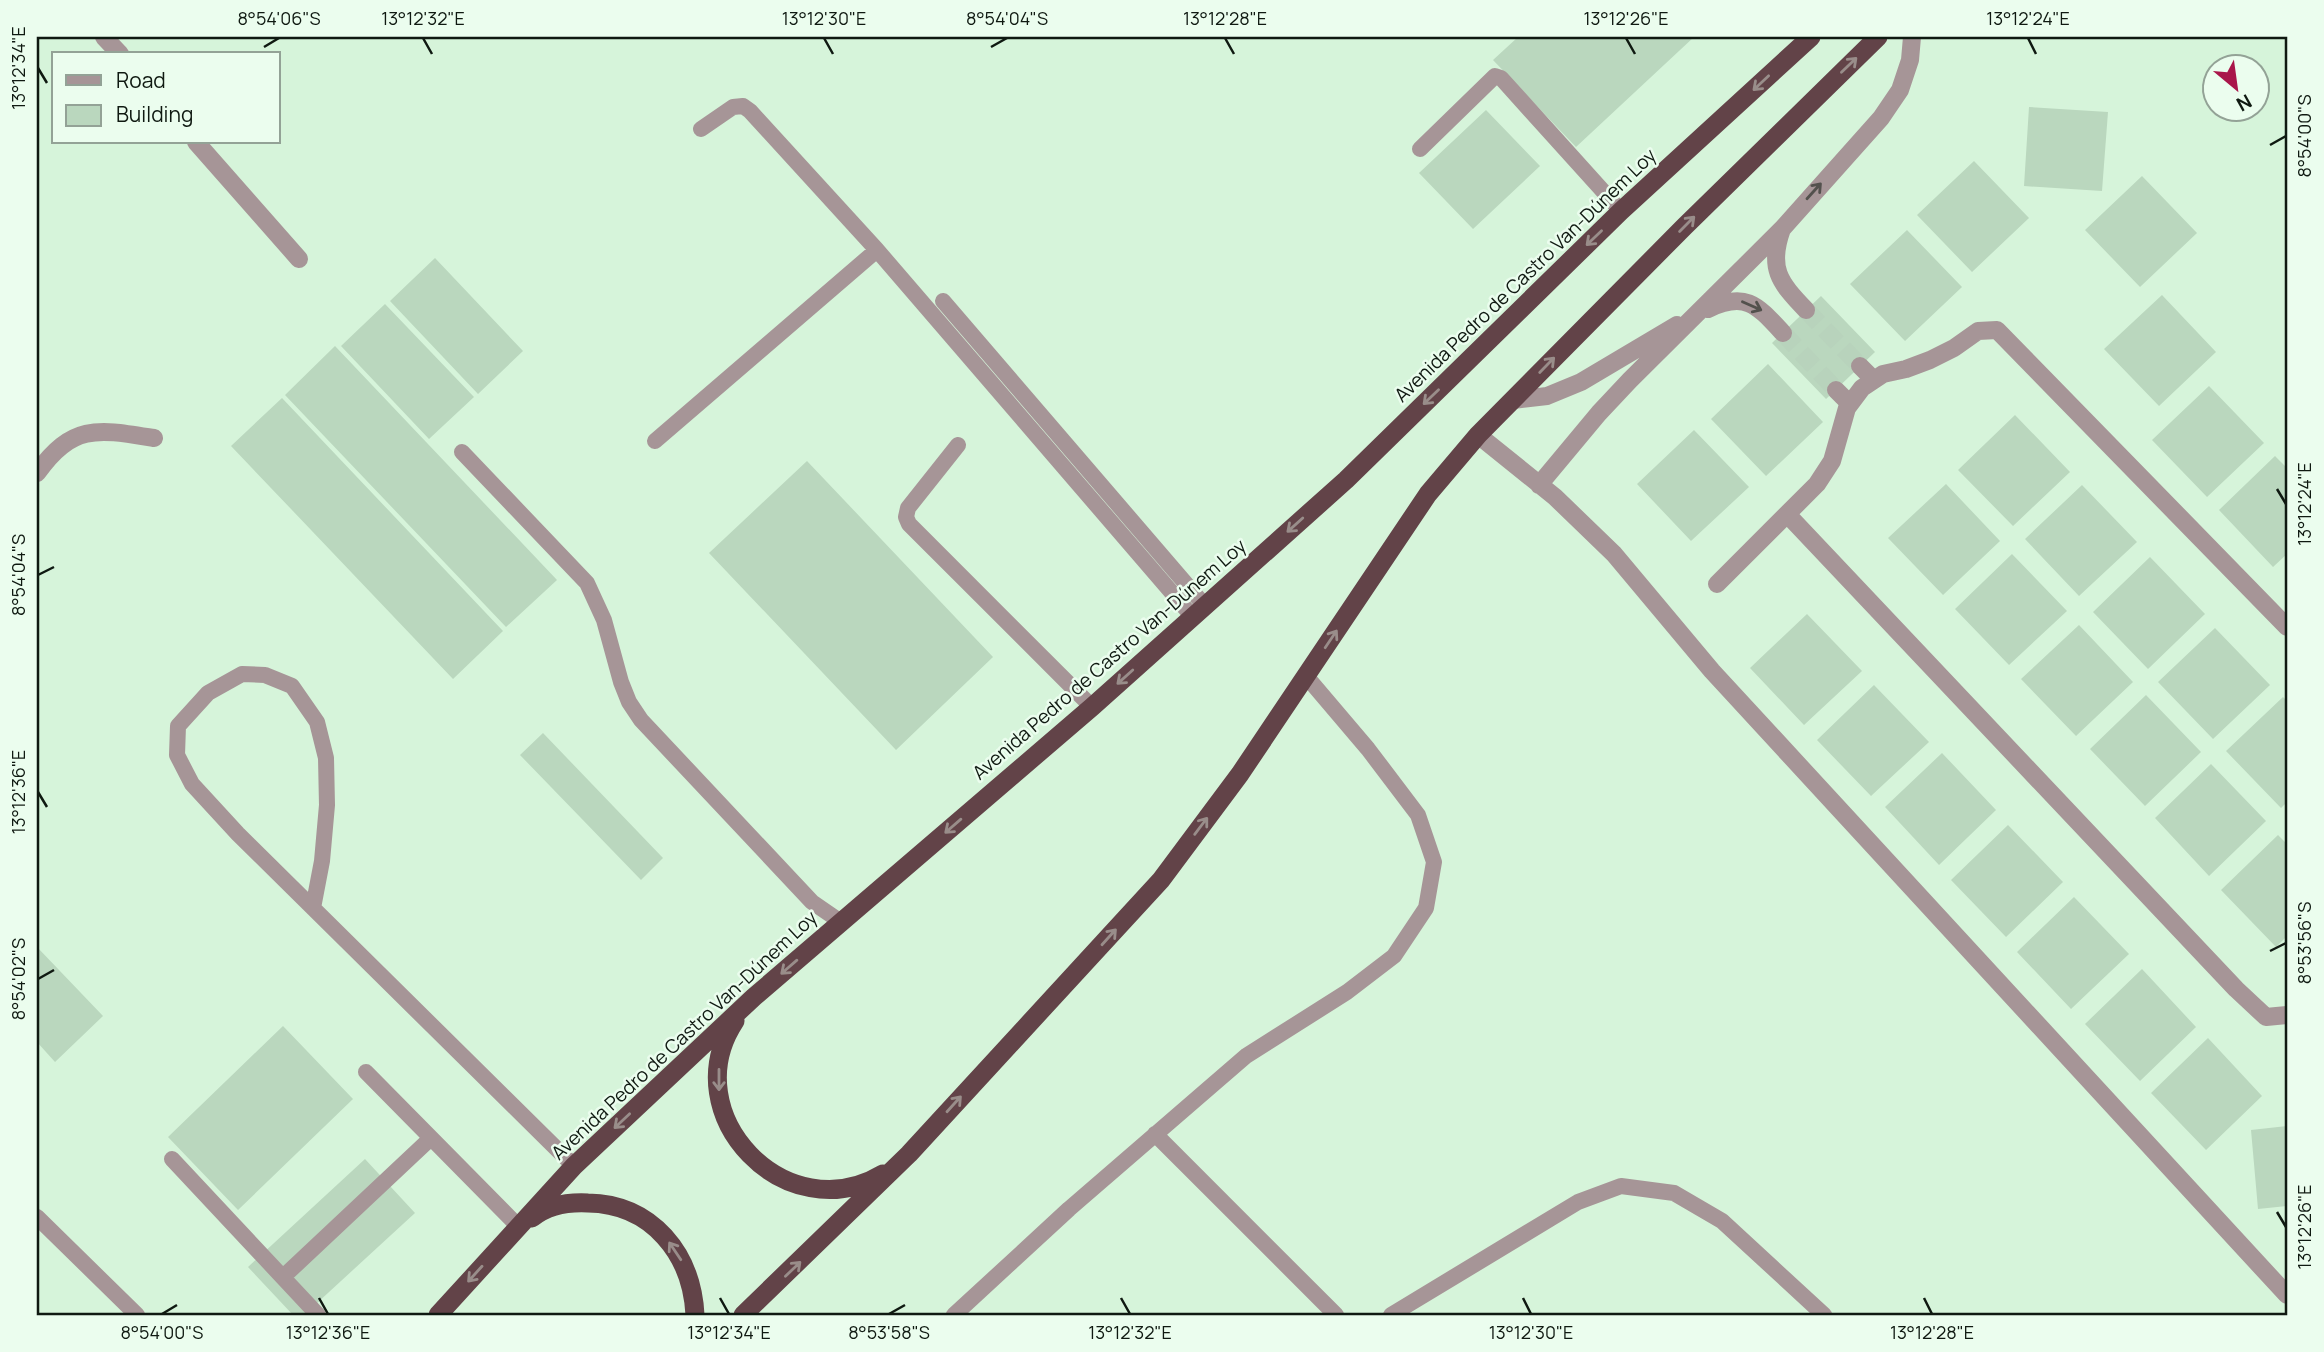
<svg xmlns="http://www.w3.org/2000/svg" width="2324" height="1352" viewBox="0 0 2324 1352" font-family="Manrope,sans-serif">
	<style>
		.building { fill: #bad7be }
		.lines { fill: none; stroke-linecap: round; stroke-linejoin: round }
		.minor-tunnel { stroke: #b8d3bc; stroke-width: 18; stroke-dasharray: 18 9; stroke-linecap: butt }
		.service { stroke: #a69597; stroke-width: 16 }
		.minor { stroke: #a69597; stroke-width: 18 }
		.trunk { stroke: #624348; stroke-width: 19 }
		.oneway { stroke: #998d8a }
		.oneway2 { stroke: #53514d }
		.ticks { fill: none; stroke: #0f1911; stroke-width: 2.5 }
		.labels { text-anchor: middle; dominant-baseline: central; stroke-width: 5; stroke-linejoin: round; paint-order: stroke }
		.street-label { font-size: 19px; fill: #0f1911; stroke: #ebfdee }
		.neatline { fill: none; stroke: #0f1911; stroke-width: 2.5 }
		.ticks-label { font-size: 18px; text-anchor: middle; fill: #0f1911 }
	</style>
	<rect width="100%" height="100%" fill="#d6f4da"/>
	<!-- building -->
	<path class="building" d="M1518,37H1694L1576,147L1493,60Z
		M2029,107L2108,112L2102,191L2024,186Z
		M1486,110L1540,166L1473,229L1419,173Z
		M1974,161L2029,218L1972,272L1917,215Z
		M2142,176L2197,233L2140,287L2085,230Z
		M1907,230L1962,287L1905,341L1850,284Z
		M435,258L523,351L478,394L390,301Z
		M2162,295L2216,352L2159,406L2104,349Z
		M1821,296L1875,352L1826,399L1772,343Z
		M385,304L474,397L429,439L341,346Z
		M335,346L557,580L506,627L285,395Z
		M1768,364L1823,422L1766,476L1711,419Z
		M2209,386L2264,443L2207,497L2152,440Z
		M282,398L503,631L453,679L231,446Z
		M2015,415L2070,472L2013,526L1958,470Z
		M1694,430L1749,487L1691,541L1637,484Z
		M2275,456L2287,468V554L2273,567L2219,510Z
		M807,461L993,657L896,750L709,553Z
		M1946,484L2000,541L1943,595L1888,538Z
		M2082,485L2137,542L2079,596L2025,539Z
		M2012,554L2067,611L2009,665L1955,609Z
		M2150,557L2205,614L2148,669L2093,612Z
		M1807,614L1862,671L1804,725L1750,668Z
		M2079,625L2133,682L2076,736L2021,679Z
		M2215,628L2270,685L2213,739L2158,682Z
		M1874,685L1929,742L1871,796L1817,740Z
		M2146,695L2201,752L2145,806L2090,749Z
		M2283,697L2287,701V802L2281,808L2226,751Z
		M543,733L663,858L641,880L520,755Z
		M1942,753L1996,810L1939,865L1885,807Z
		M2211,764L2266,821L2209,876L2155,818Z
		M2008,825L2063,882L2006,937L1951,880Z
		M2278,835L2287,844V936L2276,947L2221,890Z
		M2074,897L2129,954L2071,1009L2017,952Z
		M37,947L103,1016L55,1062L37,1042Z
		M2142,969L2196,1027L2140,1081L2085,1024Z
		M283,1026L353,1099L238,1210L168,1137Z
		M2208,1038L2262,1096L2206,1150L2151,1093Z
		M2287,1126V1206L2258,1209L2251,1130Z
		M365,1159L415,1213L304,1315H293L248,1267Z"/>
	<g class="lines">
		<!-- minor-tunnel -->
		<path class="minor-tunnel" d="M1806,310L1860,366
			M1783,333L1836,390"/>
		<!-- service -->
		<path class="service" d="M701,129L733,107L743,106L750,111L877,250L1192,616
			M1420,149L1495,76L1501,78L1621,211
			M943,301L1205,606
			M655,441L877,250
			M958,445L908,508L906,517L909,524L1092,707
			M462,452L587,583L604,620L621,682L629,702L641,720L812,902L841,922
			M313,908L322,861L327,805L326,758L317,722L292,686L265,675L242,674L208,693L178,726L177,755L192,784L238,834L574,1166
			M366,1072L518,1226
			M1155,1134L1336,1315
			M172,1159L318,1315
			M37,1217L137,1315
			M283,1277L431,1138
			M954,1315L1069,1209L1246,1056L1347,992L1394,956L1426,908L1434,862L1418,815L1368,749L1306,676
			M1391,1315L1578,1202L1621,1186L1674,1193L1722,1221L1824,1315"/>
		<!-- minor -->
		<path class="minor" d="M104,37L120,54
			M196,142L299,259
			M1708,309C1746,291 1757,305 1783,333
			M1806,310C1779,282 1768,268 1782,229L1881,118L1900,90L1910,60L1912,37
			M1860,366L1874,380
			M1836,390L1850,404
			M1513,400L1547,396L1581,382L1677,325
			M1478,435L1555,497L1614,554L1712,671L2287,1295
			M37,473C73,423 98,429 154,438
			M1539,485L1599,413L1630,380L1782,229
			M1787,514L2236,989L2266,1017L2287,1015
			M1717,584L1817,484L1832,461L1847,408L1862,388L1883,374L1906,369L1930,360L1954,348L1978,331L1997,330L2287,627"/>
		<!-- trunk -->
		<path class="trunk" d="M735,1021C673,1115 787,1232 883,1174
			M532,1218C548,1205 568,1202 588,1203C652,1204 692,1254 695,1315
			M438,1315L574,1166L754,997L1092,707L1346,480L1621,211L1811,37
			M743,1315L909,1154L1161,880L1240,774L1428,494L1478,435L1684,227L1878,37"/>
	</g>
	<!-- one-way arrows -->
	<defs><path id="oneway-shaft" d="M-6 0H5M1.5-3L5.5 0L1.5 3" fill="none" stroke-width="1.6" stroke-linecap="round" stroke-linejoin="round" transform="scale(1.75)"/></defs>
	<g class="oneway">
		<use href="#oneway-shaft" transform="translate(1849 65) rotate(-44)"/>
		<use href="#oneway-shaft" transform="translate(1761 83) rotate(137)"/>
		<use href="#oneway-shaft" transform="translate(1687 224) rotate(-45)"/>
		<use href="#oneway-shaft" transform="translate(1594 238) rotate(136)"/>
		<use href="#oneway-shaft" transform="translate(1547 365) rotate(-46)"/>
		<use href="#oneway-shaft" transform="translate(1431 397) rotate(136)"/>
		<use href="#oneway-shaft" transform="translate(1295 525) rotate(138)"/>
		<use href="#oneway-shaft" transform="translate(1331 639) rotate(-56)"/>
		<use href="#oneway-shaft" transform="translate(1125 677) rotate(138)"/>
		<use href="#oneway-shaft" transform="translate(953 826) rotate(139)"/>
		<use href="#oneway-shaft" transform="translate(1201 826) rotate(-53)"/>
		<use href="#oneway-shaft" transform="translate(1109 937) rotate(-48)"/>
		<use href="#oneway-shaft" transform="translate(789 967) rotate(139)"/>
		<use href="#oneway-shaft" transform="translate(719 1080) rotate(90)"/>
		<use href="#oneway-shaft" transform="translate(954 1104) rotate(-48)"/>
		<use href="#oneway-shaft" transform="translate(622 1121) rotate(137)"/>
		<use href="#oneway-shaft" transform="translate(675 1251) rotate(-124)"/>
		<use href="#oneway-shaft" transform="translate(793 1269) rotate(-44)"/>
		<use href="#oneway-shaft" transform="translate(475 1274) rotate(132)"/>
	</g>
	<g class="oneway2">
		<use href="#oneway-shaft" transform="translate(1814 191) rotate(-48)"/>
		<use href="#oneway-shaft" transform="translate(1752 306) rotate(24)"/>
	</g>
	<!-- ticks -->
	<path class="ticks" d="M423,38L432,54M824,38L833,54M1225,38L1234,54M1626,38L1635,54M2028,38L2036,54M264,47L279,38M991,47L1007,38M38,68L47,83M2270,145L2286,136M2277,489L2286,504M38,575L54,567M38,792L47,807M2270,951L2286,943M38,979L54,970M2277,1212L2286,1227M319,1298L328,1314M720,1298L729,1314M1121,1298L1130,1314M1523,1298L1531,1314M1924,1298L1932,1314M162,1314L177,1305M889,1314L905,1305"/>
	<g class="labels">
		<!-- street labels -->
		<g class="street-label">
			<text transform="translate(1525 275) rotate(-44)">Avenida Pedro de Castro Van-Dúnem Loy</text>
			<text transform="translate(1109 659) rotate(-41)">Avenida Pedro de Castro Van-Dúnem Loy</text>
			<text transform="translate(684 1035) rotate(-43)">Avenida Pedro de Castro Van-Dúnem Loy</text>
		</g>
	</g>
	<!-- border -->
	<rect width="2324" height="1352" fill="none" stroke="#ebfdee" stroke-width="77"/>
	<!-- legend -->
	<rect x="52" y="52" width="228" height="91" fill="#ebfdee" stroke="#93a296" stroke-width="2"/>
	<rect x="66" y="75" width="35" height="10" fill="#a69597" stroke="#93a296" stroke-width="2"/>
	<text x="116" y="88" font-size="21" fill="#0f1911">Road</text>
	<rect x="66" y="105" width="35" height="21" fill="#bad7be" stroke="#93a296" stroke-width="2"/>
	<text x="116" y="122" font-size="21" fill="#0f1911">Building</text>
	<!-- north arrow -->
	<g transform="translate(2236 88) rotate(151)"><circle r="33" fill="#ebfdee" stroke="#93a296" stroke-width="2"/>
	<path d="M0-5L12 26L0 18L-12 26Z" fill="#a9164a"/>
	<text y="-10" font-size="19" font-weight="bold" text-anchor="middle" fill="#0f1911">N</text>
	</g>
	<rect x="38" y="38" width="2248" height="1276" class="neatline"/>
	<g class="ticks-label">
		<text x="279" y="25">8°54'06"S</text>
		<text x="423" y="25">13°12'32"E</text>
		<text x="824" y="25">13°12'30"E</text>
		<text x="1007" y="25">8°54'04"S</text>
		<text x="1225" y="25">13°12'28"E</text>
		<text x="1626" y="25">13°12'26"E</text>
		<text x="2028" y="25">13°12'24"E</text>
		<text transform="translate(19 68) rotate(-90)" y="6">13°12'34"E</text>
		<text transform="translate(2305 136) rotate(-90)" y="6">8°54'00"S</text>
		<text transform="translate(2305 504) rotate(-90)" y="6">13°12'24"E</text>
		<text transform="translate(19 575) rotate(-90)" y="6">8°54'04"S</text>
		<text transform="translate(19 792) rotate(-90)" y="6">13°12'36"E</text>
		<text transform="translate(2305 943) rotate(-90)" y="6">8°53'56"S</text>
		<text transform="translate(19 979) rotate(-90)" y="6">8°54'02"S</text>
		<text transform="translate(2305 1227) rotate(-90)" y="6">13°12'26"E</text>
		<text x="162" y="1339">8°54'00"S</text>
		<text x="328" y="1339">13°12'36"E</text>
		<text x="729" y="1339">13°12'34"E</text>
		<text x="889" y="1339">8°53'58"S</text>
		<text x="1130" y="1339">13°12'32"E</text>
		<text x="1531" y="1339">13°12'30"E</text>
		<text x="1932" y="1339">13°12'28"E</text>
	</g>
</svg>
